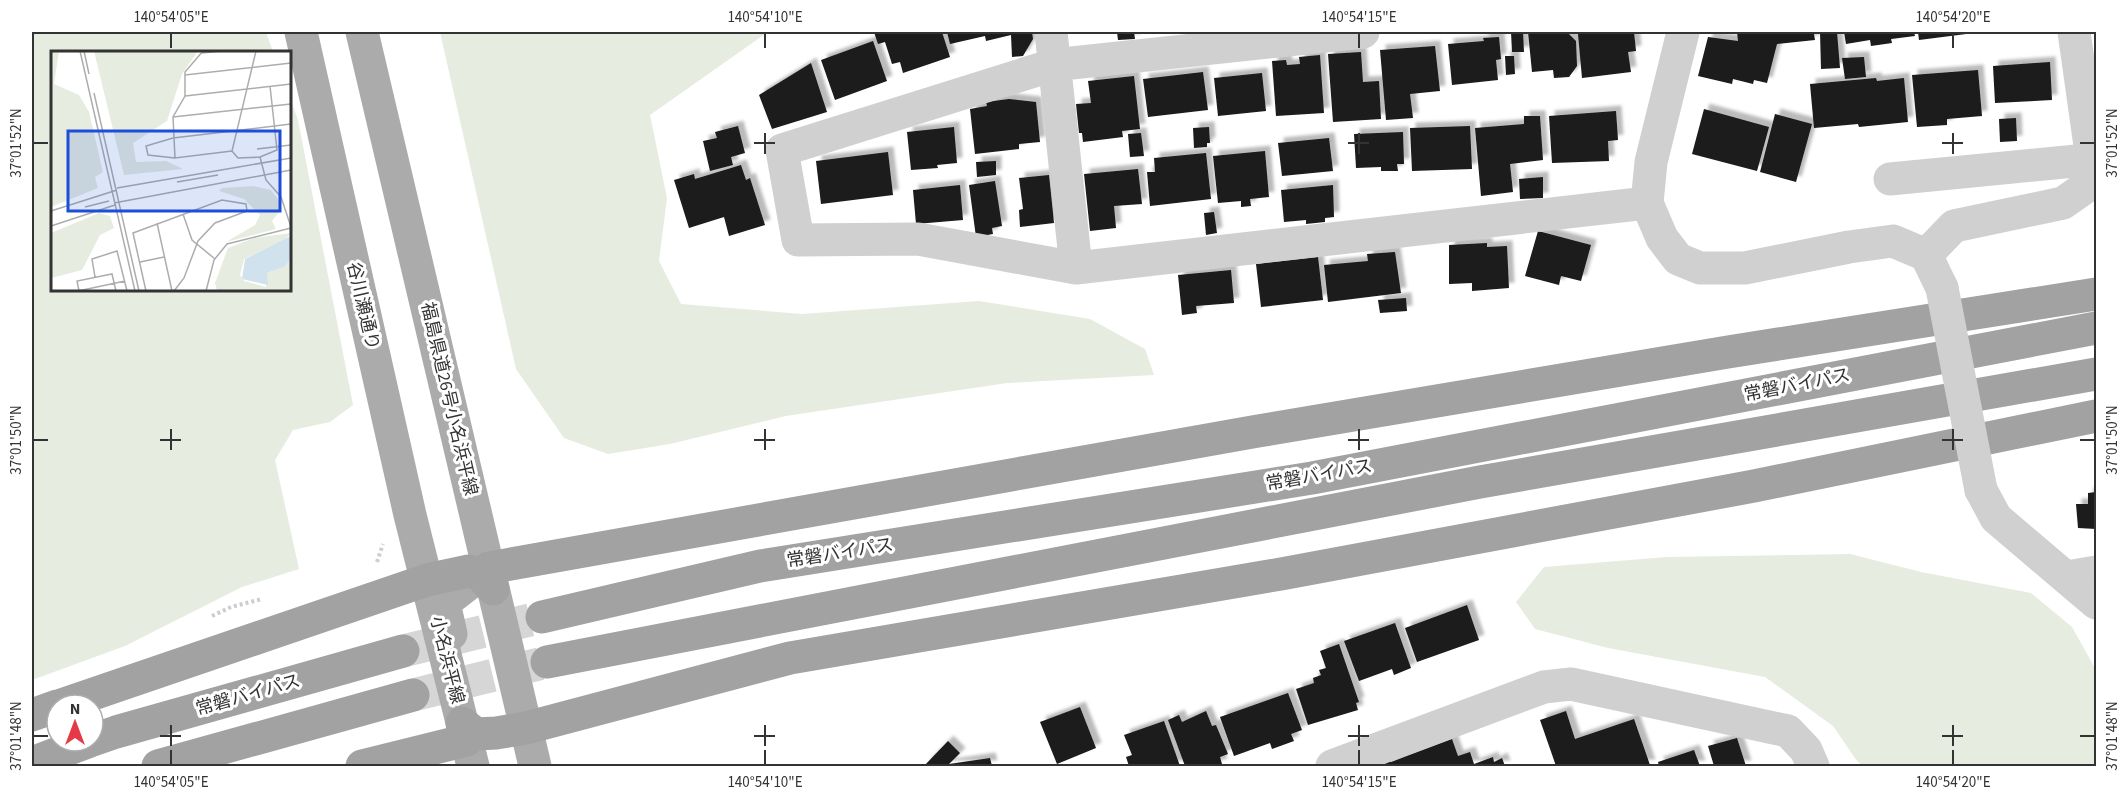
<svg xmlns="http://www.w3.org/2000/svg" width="2128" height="798" viewBox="0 0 2128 798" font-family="'Source Sans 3','Noto Sans JP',sans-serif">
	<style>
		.green { fill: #e6ecdf }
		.building { fill: #1a1a1a; filter: url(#shadow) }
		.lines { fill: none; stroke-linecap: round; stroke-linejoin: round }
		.trunk-tunnel { stroke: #d6d6d6; stroke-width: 33; stroke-dasharray: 33 16; stroke-linecap: butt }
		.path { stroke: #cdcdcd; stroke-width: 4; stroke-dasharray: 3 3; stroke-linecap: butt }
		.minor { stroke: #d0d0d0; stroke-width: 33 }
		.tertiary { stroke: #d0d0d0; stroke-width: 33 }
		.primary { stroke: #ababab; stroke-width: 33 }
		.trunk { stroke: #a2a2a2; stroke-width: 33 }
		.tertiary-bridge { stroke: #d0d0d0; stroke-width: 33 }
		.ticks { fill: none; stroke: #333; stroke-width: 2 }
		.labels { text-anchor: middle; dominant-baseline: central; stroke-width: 6; stroke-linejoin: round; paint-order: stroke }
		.street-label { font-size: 18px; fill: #333; stroke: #fff }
		.inset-road { fill: none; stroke: #adadad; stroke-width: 1.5 }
		.view { fill: #1d4ed8; fill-opacity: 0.15; stroke: #1d4ed8; stroke-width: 3 }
		.inset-edge { fill: none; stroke: #333; stroke-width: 3 }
		.neatline { fill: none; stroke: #333; stroke-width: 2 }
		.ticks-label { font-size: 15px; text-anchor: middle; fill: #333 }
	</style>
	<defs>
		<filter id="shadow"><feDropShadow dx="5.5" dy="-5.5" stdDeviation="1.5" flood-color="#0004"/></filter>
	</defs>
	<rect width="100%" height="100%" fill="#fff"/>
	<!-- green -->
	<path class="green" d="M32,32H266L273,52H52V290H290V98L298,120L353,405L330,422L293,430L275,460L299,569L242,587L125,646L32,680Z
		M440,32H768L650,115L667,198L659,261L681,304L802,314L979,301L1090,319L1145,349L1154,375L1007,383L786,416L670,444L608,454L564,438L516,369Z
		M1850,554L1921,572L2031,593L2072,627L2096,670V766H1863L1857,761L1833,726L1765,677L1608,648L1535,629L1516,602L1544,567L1667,557Z"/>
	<!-- building -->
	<path class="building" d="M874,32H942L950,57L903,73L900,62L892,64L885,42L878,44Z
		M947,32H1032L1033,39L1023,56L1012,57L1011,35L986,41L985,36L950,44Z
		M1117,32H1134L1135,39L1118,40Z
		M1511,32H1523L1524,52H1512Z
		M1528,32H1567L1576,41L1577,66L1569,77L1554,78L1553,70L1532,72Z
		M1599,32H1634L1636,51L1628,52L1631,72L1582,78L1578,34Z
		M1737,32H1817L1818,34H1814L1815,40L1777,44L1767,83L1754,80L1753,84L1733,79L1732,84L1698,76L1708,37L1738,41Z
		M1820,32H1837L1840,68L1821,69Z
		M1844,32H1914L1915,36L1891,39L1892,43L1871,46L1870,40L1846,44Z
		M1918,32H1973L1974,33L1919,40Z
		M1499,37L1501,59L1496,60L1498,80L1452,85L1448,44L1484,41L1483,38Z
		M873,41L887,81L835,100L821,60Z
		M1435,46L1440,91L1410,94L1413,118L1386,120L1380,50Z
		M1361,52L1363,82L1379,81L1381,119L1333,122L1328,54Z
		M1320,55L1324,113L1276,116L1272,61L1286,60L1287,65L1300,64L1299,57Z
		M1505,56H1514L1515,74L1506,75Z
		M1864,57L1866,77L1845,79L1842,58Z
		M2050,62L2052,100L1995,103L1993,66Z
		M811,63L827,112L772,129L759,95Z
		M1978,70L1982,116L1947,119V125L1917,127L1912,75Z
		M1203,72L1208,110L1148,117L1143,79Z
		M1262,73L1266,111L1218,116L1214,78Z
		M1134,76L1140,129L1122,131L1123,137L1083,142L1082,133H1079L1076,104L1091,103L1088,81Z
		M1876,78L1877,81L1904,78L1908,122L1859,127L1858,124L1814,128L1810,84Z
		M1009,99L1036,102L1040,142L1019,144V149L975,154L970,109L987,106L986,102Z
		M1704,109L1769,127L1757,171L1692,154Z
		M1616,111L1618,140L1608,141L1609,161L1552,163L1549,116Z
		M1775,114L1812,124L1796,182L1760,172Z
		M1524,116H1540L1543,160L1510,164L1513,192L1481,196L1475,128L1524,124Z
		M2016,118L2017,141L2000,142L1999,119Z
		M738,126L745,153L731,157L733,165L710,171L703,141L717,138L715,132Z
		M1470,126L1472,169L1412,171L1410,128Z
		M954,127L957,163L937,165L938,168L911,170L907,132Z
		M1209,127L1210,143H1207V147L1194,148L1193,128Z
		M1403,132L1404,164H1397L1398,171H1381V167L1356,168L1354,134Z
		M1141,133L1144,156L1130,157L1128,134Z
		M1329,138L1333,171L1282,176L1278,143Z
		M1265,151L1269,197L1250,199L1251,206L1241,207V201L1218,203L1213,156Z
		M888,152L893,195L821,204L816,161Z
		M1206,153L1211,199L1150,206L1147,172H1155L1154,158Z
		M996,161V175L977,177L976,162Z
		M741,165L746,180L750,178L765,225L729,236L724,217L689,228L674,180L694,174L695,179Z
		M1138,169L1142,204L1114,206L1116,228L1090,231L1084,174Z
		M1049,175L1054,223L1020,227L1019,210L1023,209L1019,178Z
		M1543,177V198L1520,199L1519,179Z
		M995,181L1002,226L992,228L993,234L976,237L969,185Z
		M960,185L963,220L916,224L913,190Z
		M1333,185L1334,217L1325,218V222L1306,224V220L1284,222L1281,190Z
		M1214,212L1217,233L1206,235L1204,213Z
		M1538,231L1591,245L1581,281L1561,276L1559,285L1525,276Z
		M1487,243V247L1507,246L1509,288L1472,291V283L1449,284V245Z
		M1395,252L1401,293L1328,302L1324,265L1368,261L1367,254Z
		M1318,257L1323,300L1261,307L1256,264Z
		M1231,270L1234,303L1196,306L1197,313L1182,315L1178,275Z
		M1406,298L1407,311L1380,313L1378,300Z
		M2096,492V529L2078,528L2076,504H2088V493Z
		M1467,605L1479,640L1417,662L1405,628Z
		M1395,623L1411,668L1394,675L1392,669L1359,681L1344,641Z
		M1339,644L1359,702L1356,703L1358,710L1308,725L1296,689L1314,683L1313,678L1321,675L1319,670L1326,668L1320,651Z
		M1288,693L1302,730L1291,734L1294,741L1272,749L1270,743L1234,756L1220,717Z
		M1080,707L1096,748L1057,764L1040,722Z
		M1206,711L1212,726L1216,725L1228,754L1220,757L1222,764L1214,766H1185L1168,720L1179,715L1182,722Z
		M1566,711L1575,739L1634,719L1650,765L1556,766L1540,720Z
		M1164,721L1180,766H1129L1126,757L1132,755L1124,735Z
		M1737,738L1746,766H1714L1708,746Z
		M1452,739L1458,756L1470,752L1474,764L1493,757L1494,762L1502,758L1505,766H1366L1389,757L1391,762Z
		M948,741L960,753L949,764L990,758L992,766H924Z
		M1694,750L1700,766H1659L1658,762Z"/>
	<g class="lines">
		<!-- trunk-tunnel -->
		<path class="trunk-tunnel" d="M403,651L542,617
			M413,695L547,662"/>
		<!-- path -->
		<path class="path" d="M377,562L383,544
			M212,616L231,607L262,599"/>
		<!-- minor -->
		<path class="minor" d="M1051,32L1076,268L1647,203
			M1890,179L2096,159
			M1926,255L1954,226L2063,203L2090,184L2092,160L2074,32
			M1076,268L918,239L798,240L782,150L1053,65L1363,32
			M2067,577L2096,572
			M1332,766L1544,687L1571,684L1788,731L1806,750L1813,766"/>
		<!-- tertiary -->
		<path class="tertiary" d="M1683,32L1651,162L1647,203L1662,238L1678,259L1700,268H1745L1849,247L1893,241L1926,255L1942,288
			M1981,490L1996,518L2096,603"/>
		<!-- primary -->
		<path class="primary" d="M301,32L410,515L473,766
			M362,32L535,766
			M451,634L444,603L489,568"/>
		<!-- trunk -->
		<path class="trunk" d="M489,568L1258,431L1728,352L2096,294
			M542,617L760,566L1312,478L2096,328
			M547,662L1480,482L2096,374
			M61,705L427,580L469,571L479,574L493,589
			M32,715L57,706
			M462,723L476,734L496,733L526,728L790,658L1281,574L1754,486L2096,416
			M93,740L116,732L403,651
			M32,763L90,741
			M158,766L413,695
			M362,766L467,740"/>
		<!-- tertiary-bridge -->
		<path class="tertiary-bridge" d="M1942,288L1981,490"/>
	</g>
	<!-- ticks -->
	<path class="ticks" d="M171,33V48M765,33V48M1359,33V48M1953,33V48M765,133V154M1359,133V154M1953,133V154M33,143H48M754,143H775M1348,143H1369M1942,143H1963M2080,143H2095M171,429V450M765,429V450M1359,429V450M1953,429V450M33,440H48M160,440H181M754,440H775M1348,440H1369M1942,440H1963M2080,440H2095M171,725V746M765,725V746M1359,725V746M1953,725V746M33,736H48M160,736H181M754,736H775M1348,736H1369M1942,736H1963M2080,736H2095M171,750V765M765,750V765M1359,750V765M1953,750V765"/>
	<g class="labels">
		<!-- street labels -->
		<g class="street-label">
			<text transform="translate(363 306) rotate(77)">谷川瀬通り</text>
			<text transform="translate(1797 385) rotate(-11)">常磐バイパス</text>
			<text transform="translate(449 399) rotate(77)">福島県道26号小名浜平線</text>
			<text transform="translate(1319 475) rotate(-10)">常磐バイパス</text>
			<text transform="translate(840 553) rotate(-9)">常磐バイパス</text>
			<text transform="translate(447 660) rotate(76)">小名浜平線</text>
			<text transform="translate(248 695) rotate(-16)">常磐バイパス</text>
		</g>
	</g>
	<!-- overview -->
	<g transform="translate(51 51)">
		<rect width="240" height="240" fill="#fff"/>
		<path d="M0,0H8L3,33L28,44L38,61L52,121L44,126L47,137L0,156ZM43,0H147L131,23L116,70L82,92L85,111L115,110L132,118L73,124ZM202,135L220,139L229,151L228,161L221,170L225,178L175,191L204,174L209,164L193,148L168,140L171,137ZM48,162L59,165L63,177L49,184L31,219L0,227V182ZM240,182L234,189L193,208L189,224L193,230L215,236L216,222L233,216L240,208V240H166L164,232L177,197L203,187Z" fill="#e6ecdf"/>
		<path d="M240,185V208L233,216L216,222L217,234L191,228L194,208Z" fill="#cfe2ee"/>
		<path class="inset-road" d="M29,0L84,240M33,0L38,23M152,0L134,21V45L122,66L124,107L181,100M205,0L181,100L187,107L209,106L215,129L230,146L240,176M151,2L170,0M134,24L240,12M43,42L88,240M134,45L240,33M122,66L240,53M206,98L240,94M209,106L226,99L219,35M124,107L97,104L95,95L122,87L240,73M126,131L167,124M66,137L240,107M63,152L240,119M34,156L58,150M0,160L66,139M132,163L141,189L164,208M106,172L121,240M0,175L64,154M89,211L113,206M44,226L41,208L66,200L76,240M27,240L74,230M28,240L26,230L61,223L65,240M95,240L82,182L171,149L195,153L196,160L164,172L147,190L133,227L123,240M155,240L163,209L176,193L240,177"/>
		<path class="view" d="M17,80H229V160H17Z"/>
		<rect width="240" height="240" class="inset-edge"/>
	</g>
	<!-- border -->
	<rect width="2128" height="798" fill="none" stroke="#ffffff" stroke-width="66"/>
	<!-- north arrow -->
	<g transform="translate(75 723)"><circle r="28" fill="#ffffff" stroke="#adadad" stroke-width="1.5"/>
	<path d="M0-4.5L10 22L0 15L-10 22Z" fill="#e63946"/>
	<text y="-9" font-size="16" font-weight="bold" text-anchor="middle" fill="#333333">N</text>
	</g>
	<rect x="33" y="33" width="2062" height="732" class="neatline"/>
	<g class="ticks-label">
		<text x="171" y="22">140°54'05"E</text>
		<text x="765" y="22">140°54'10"E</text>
		<text x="1359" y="22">140°54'15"E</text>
		<text x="1953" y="22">140°54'20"E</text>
		<text transform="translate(16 143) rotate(-90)" y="5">37°01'52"N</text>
		<text transform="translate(2112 143) rotate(-90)" y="5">37°01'52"N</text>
		<text transform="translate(16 440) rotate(-90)" y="5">37°01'50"N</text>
		<text transform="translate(2112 440) rotate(-90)" y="5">37°01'50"N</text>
		<text transform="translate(16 736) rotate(-90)" y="5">37°01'48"N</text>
		<text transform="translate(2112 736) rotate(-90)" y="5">37°01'48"N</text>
		<text x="171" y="787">140°54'05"E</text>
		<text x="765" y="787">140°54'10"E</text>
		<text x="1359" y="787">140°54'15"E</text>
		<text x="1953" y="787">140°54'20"E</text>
	</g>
</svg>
